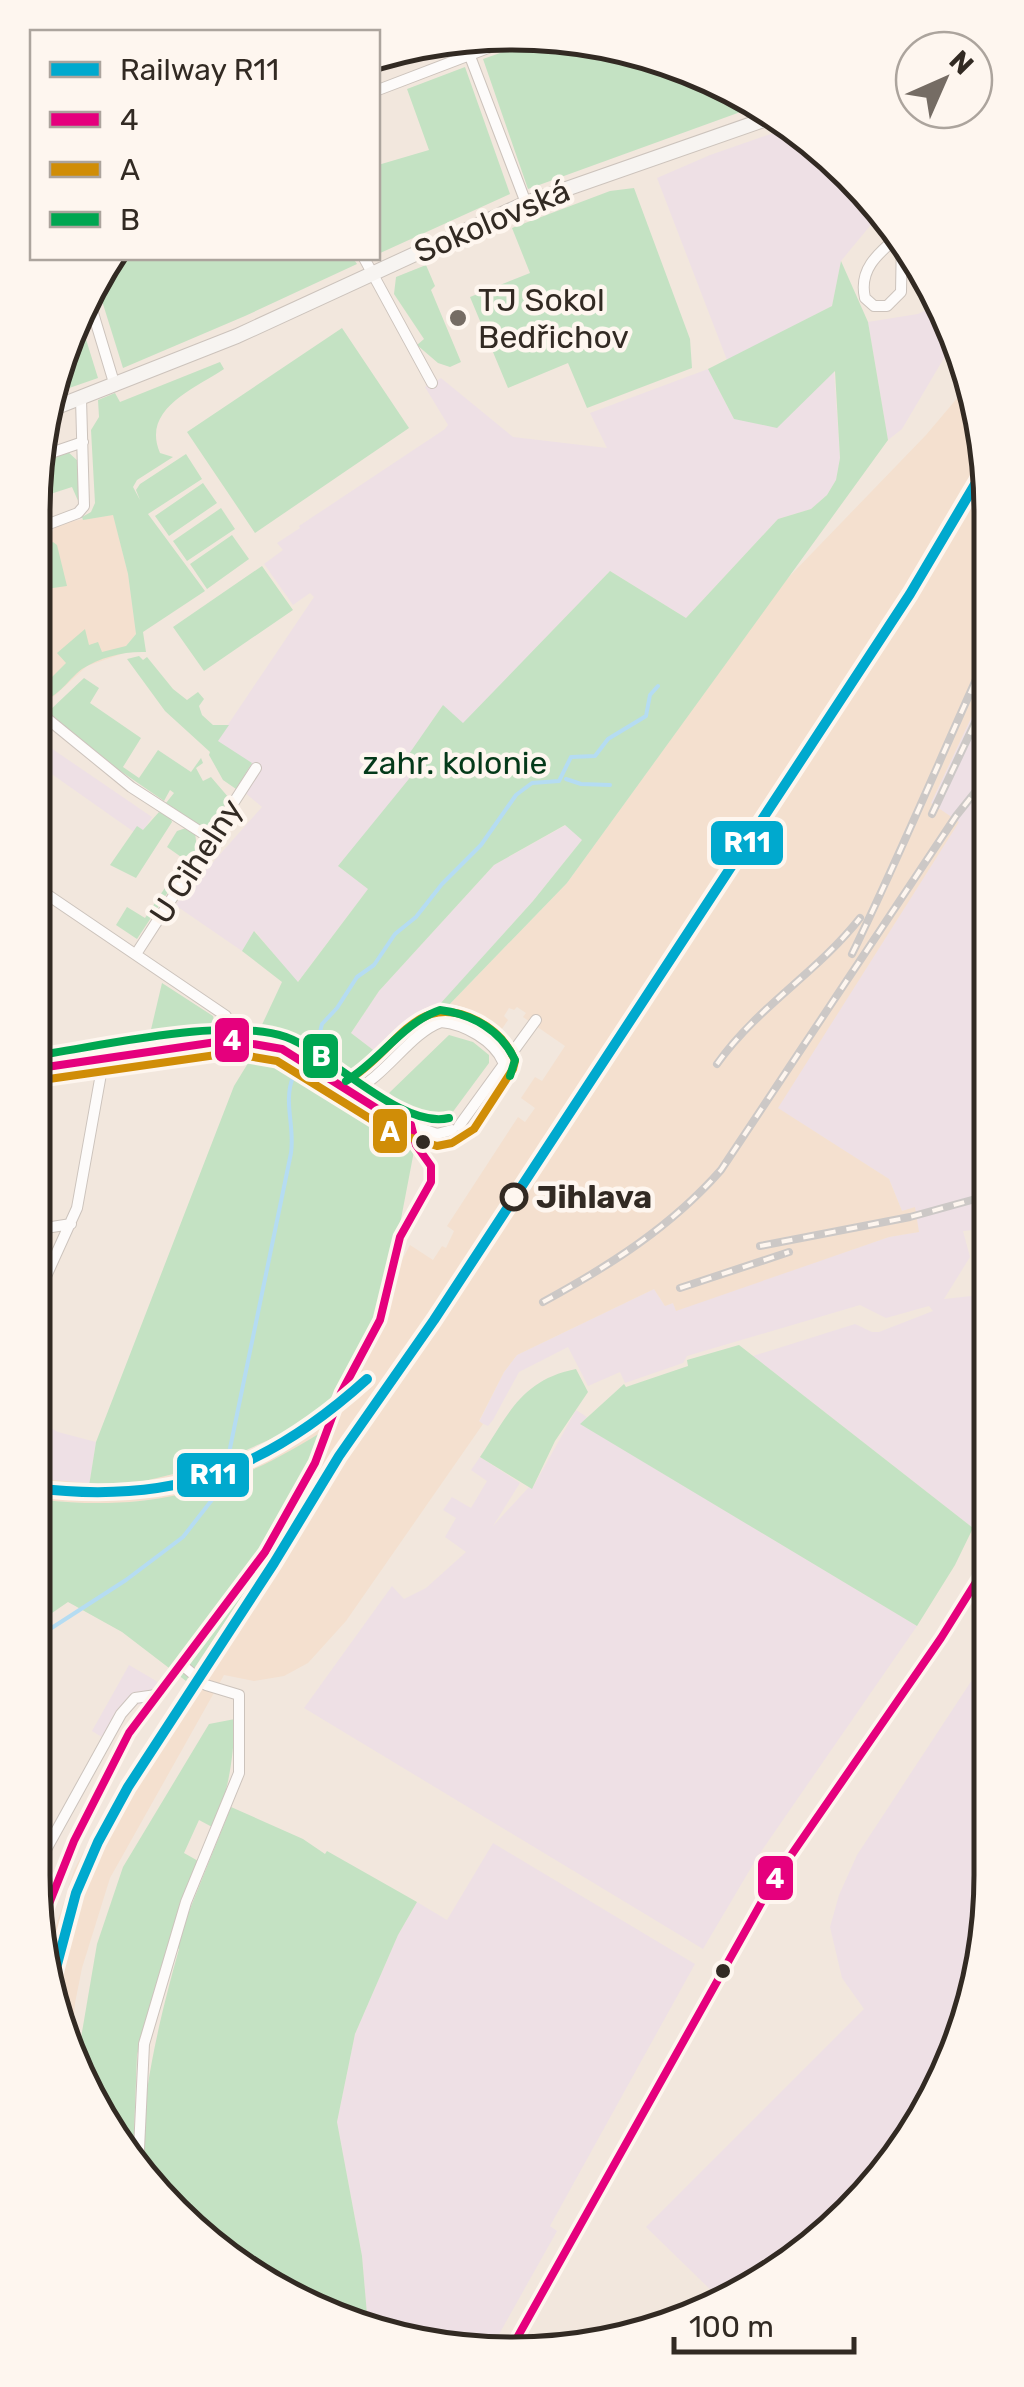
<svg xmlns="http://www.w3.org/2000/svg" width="1024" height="2387" viewBox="0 0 1024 2387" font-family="Rubik,sans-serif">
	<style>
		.industrial { fill: #eee0e5 }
		.built { fill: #f4e0cf }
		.green { fill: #c4e2c3 }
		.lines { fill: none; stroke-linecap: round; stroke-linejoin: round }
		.stream { stroke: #b5dcf2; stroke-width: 4 }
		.street-casing { stroke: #ccc3bc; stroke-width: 12 }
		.secondary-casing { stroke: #ccc3bc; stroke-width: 16 }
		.street { stroke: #fdfbfa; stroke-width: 10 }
		.secondary { stroke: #f7f4f1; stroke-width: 14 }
		.rail-casing { stroke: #ccc8c6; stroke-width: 8 }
		.rail { stroke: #fef6ef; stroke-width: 4; stroke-dasharray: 11; stroke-linecap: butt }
		.bus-1-casing { stroke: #fef6ef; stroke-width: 15 }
		.bus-2-casing { stroke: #fef6ef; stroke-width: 15 }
		.bus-3-casing { stroke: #fef6ef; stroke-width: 15 }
		.bus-1 { stroke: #e5007d; stroke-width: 8 }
		.bus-2 { stroke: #d08d07; stroke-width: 8 }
		.bus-3 { stroke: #00a651; stroke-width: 8 }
		.rail-1-casing { stroke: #fef6ef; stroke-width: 18 }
		.rail-1 { stroke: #00a9ce; stroke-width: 10 }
		.poi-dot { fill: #756c64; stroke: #fef6ef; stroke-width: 4 }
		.bus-dot { fill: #322a23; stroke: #fef6ef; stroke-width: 4 }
		.stop-dot { fill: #fef6ef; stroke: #322a23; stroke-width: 5 }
		.labels { text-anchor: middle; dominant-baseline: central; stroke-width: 9; stroke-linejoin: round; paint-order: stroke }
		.street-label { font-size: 32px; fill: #322a23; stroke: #fef6ef }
		.poi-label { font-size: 32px; fill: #322a23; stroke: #fef6ef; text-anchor: start }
		.park-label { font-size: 32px; fill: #043919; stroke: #fef6ef }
		.stop-label { font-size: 32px; font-weight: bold; fill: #322a23; stroke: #fef6ef; text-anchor: start }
		.rim { fill: none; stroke: #322a23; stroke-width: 5 }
		.line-badge { stroke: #fef6ef; stroke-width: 4 }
		.badge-label { font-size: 28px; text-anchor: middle; font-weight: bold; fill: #fff }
	</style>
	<rect width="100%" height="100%" fill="#f2e7dd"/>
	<!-- industrial -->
	<path class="industrial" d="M794,126L803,131L886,213L879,215L841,261L832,306L727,360L657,178L710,155Z
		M938,304L957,336L902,429L888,440L868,322L918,314Z
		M708,369L734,419L834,371L840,458L836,480L827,495L811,509L778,519L686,618L610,571L463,724L442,706L410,754L417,759V769L339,867L369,888L297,983L255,931L242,951L175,905L262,807L238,787L217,741L314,597L310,593L293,605L264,564L283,550L277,543L300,528L299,526L445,429L448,425L425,387L441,378L513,437L607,448L590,413Z
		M988,682L990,1228L963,1231L970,1257L944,1299L990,1294V1493L973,1528L753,1356L855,1324L872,1332H879L933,1311L929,1306L886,1318L860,1305L687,1356L683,1363L625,1383L620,1372L588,1386L568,1347L519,1372L493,1420L488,1426L479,1422L504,1372L517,1355L654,1289L665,1306L673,1303L676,1310L889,1237L918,1232L915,1208L902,1211L889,1179L777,1108L958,823L931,803Z
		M48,746L152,817L143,831L137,827L134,832L36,763Z
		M566,825L582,840L533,901L419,1028L381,1056L351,1033L379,991L494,865Z
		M576,1410L587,1417L581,1424L917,1626L758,1856L703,1949L304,1708L392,1586L404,1599L426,1588L466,1552L445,1537L456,1518L443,1510L452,1497L471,1508L487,1481L471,1470L480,1457L520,1483L493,1526L529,1487L532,1489Z
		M33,1418L58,1432L96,1442L89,1486L33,1478Z
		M991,1651V1875L966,2030L892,2167L752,2290L722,2301L646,2227L864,2009L842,1978L830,1927L839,1895L857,1855Z
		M129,1665L158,1682L143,1704L131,1706L110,1742L92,1731Z
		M493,1843L695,1964L550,2226L557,2231L493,2345H419L368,2326L362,2256L337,2122L355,2034L398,1935L417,1902L447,1920Z"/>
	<!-- built -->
	<path class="built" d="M970,383L987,449L988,682L931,803L959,822L778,1108L889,1179L902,1211L915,1207L919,1232L889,1237L676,1311L673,1303L665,1306L654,1289L517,1355L504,1372L479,1421L483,1424L346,1621L308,1663L284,1676L254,1681L224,1675L110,1878L82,1968L75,2003L71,2053L58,2030L46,1957L74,1870L121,1781L264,1566L339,1421L290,1452L247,1474L171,1497L108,1505L43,1500L33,1498V1478L108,1485L194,1471L239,1455L280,1435L350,1384L377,1341L388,1311L397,1269L410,1245L433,1260L442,1246L446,1248L454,1231L447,1226L518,1117L525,1122L535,1108L521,1098L535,1077L542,1081L565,1046L523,1017L526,1013L517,1007L514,1010L509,1008L504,1016L508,1020L495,1039L464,1017L445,1009L567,883L786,580L926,435Z
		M113,514L128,574L136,634L126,646L127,652L87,666L53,697L36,701L33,698V554L47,543L56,524Z"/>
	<!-- green -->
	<path class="green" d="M534,41L667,58L757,106L528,189L483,59Z
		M465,67L510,194L378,254V165L429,150L407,89Z
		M634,188L690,339L692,368L587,408L568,363L508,388L470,297L530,273L512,228L610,191Z
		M116,258H353L357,264L245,316L123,368L98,288Z
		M841,261L868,322L888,440L567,883L445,1009L440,1004L533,901L582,840L565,825L494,865L379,991L351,1033L381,1056L351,1080L310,1048L260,1029L282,982L242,951L254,931L298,982L368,889L338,866L417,769L413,763L416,759L409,754L443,705L463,723L610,571L686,618L778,519L811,509L827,495L836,480L840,458L835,371L777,428L734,419L708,369L832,306Z
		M426,265L435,286L431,290L461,362L450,367L438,363L417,345L424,339L394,294L396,277Z
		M80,320L98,378L52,394L58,357Z
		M342,328L409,428L255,533L187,432Z
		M220,362L224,369C194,389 141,409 160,453L173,457L137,480L133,487L140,500L136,490L140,484L186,454L202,479L148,514L205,591L143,632L146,652C125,651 100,657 82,669C66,681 57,701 36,701L33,698V680L42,687L66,663L57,653L85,629L89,645L98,642L102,652L126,646L136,634L128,574L113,515L83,520L82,517L91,512L95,503L91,430L99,417L98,400L115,393L120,402Z
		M67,451L79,462V503L72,487L35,499L42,457Z
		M203,483L217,503L169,536L155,516Z
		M221,508L235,529L187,561L173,541Z
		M232,535L249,559L207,589L190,564Z
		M53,542L57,545L67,586L39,590L33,596V554Z
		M262,566L293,610L204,671L173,627Z
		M139,656L143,660L147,657L173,689L187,700L198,692L204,699L199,706L202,715L213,725H229L218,741L252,763L236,789L223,780L209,755L210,752L165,711L127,659Z
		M84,678L99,688L90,703L141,738L123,767L139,778L158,750L191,772L201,758L203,763L196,768L203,781L211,777L229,798L210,829L207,830L166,803L174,793L170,790L164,801L119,770L48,712Z
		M159,812L170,816L172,822L136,878L110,865L137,826L143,830Z
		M186,828L195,833L197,848L137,939L116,925L127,907L145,918L184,859L167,847L177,831Z
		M162,983L213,1016L215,1025L199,1032L149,1038Z
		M449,1035L473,1042L489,1055V1063L452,1113C426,1125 409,1110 389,1093Z
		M253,1055C312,1083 366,1106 414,1151L401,1219L386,1271L384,1297L353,1367L327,1403L280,1435L215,1464L136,1483L89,1486L96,1442L234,1086Z
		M739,1345L973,1528L955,1565L917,1626L580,1424L624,1384L626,1387L688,1366L687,1360Z
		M576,1369L588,1392L555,1441L532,1489L480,1457C509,1414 521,1380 576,1369Z
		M328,1428C298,1522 239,1599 186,1681L122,1632L68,1602L33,1626V1512L43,1500C156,1512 233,1489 328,1428Z
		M235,1719C233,1761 229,1788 214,1828L199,1820L184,1853L200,1862L161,1967L137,2055L133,2159L94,2091L90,2063L85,2076L81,2038L97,1944L123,1867L209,1724Z
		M231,1807L303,1839L325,1854L327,1851L417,1902L398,1935L355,2034L337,2122L362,2256L368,2326L316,2307L225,2251L151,2191C125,2146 165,1999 179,1949L175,1946Z"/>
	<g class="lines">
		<!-- stream -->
		<path class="stream" d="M566,779L581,784L610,785
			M318,1040L322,1024L337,1008L357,977L374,965L395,934L416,917L442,884L481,845L516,795L532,783L559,781L571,757L595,756L608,739L646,716L650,695L658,686
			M33,1652L50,1629L126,1580L183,1537L222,1487L291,1153C295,1126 283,1102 293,1077"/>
		<!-- street casing -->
		<g class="street-casing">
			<path id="street" d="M463,38L526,203
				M378,90L514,38
				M901,234C880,252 858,268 865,298L874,306H887L901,292L902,237
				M364,258L432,383
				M90,303L115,386
				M42,456L83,442
				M33,530L78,513L84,506L81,399
				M33,707L131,787L210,838
				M33,885L226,1016L230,1040
				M136,954L256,768
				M352,1092C387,1075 410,1033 441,1022C465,1024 494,1041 503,1062
				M411,1125L437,1134L452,1130
				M459,1126L536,1020
				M33,1230L71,1224
				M33,1305L77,1208L104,1057
				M33,1873L121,1714L135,1698L156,1695
				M41,1924L74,1841L129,1733L265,1552L315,1463L341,1393L380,1320L400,1237L431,1182V1166L416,1145L411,1125
				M139,2149L144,2044L186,1902L239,1773V1695L206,1685L181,1664
				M513,2345L774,1880L941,1638L991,1557"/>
		</g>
		<!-- secondary casing -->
		<g class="secondary-casing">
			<path id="secondary" d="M49,410L237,336L526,203L775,116
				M33,1069L230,1040L282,1049L395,1120L411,1125"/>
		</g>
		<!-- street -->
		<use href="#street" class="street"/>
		<!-- secondary -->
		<use href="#secondary" class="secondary"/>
		<!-- rail casing -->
		<g class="rail-casing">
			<path id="rail" d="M932,814L988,695
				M852,954C900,855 942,754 988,653
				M717,1064C758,1006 817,973 860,918
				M760,1246L910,1217L990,1195
				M680,1288L789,1252
				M543,1302C609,1266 671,1227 721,1170L956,816L988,776"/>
		</g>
		<!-- rail -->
		<use href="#rail" class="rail"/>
		<!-- bus-1 casing -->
		<g class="bus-1-casing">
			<path id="bus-1" d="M33,1069L230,1040L282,1049L395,1120L411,1125
				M41,1924L74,1841L129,1733L265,1552L315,1463L341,1393L380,1320L400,1237L431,1182V1166L416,1145L411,1125
				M513,2345L774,1880L941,1638L991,1558"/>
		</g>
		<!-- bus-2 casing -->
		<g class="bus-2-casing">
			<path id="bus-2" d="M35,1081L230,1053L277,1061L390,1131L437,1146L452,1143L474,1129L513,1069L515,1061C508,1043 495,1030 478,1021C416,989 397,1050 351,1078"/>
		</g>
		<!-- bus-3 casing -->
		<g class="bus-3-casing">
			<path id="bus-3" d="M33,1056C98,1047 226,1016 286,1037C330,1053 402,1130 449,1118
				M346,1081C380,1061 402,1023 440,1010C472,1014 501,1030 515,1060L510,1076"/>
		</g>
		<!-- bus-1 -->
		<use href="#bus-1" class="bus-1"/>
		<!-- bus-2 -->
		<use href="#bus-2" class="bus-2"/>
		<!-- bus-3 -->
		<use href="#bus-3" class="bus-3"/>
		<!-- rail-1 casing -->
		<g class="rail-1-casing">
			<path id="rail-1" d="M33,1488C172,1505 264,1472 367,1379
				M51,1987L76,1893L98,1842L128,1787L274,1563L339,1456L434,1320L910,594L987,464"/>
		</g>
		<!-- rail-1 -->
		<use href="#rail-1" class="rail-1"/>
	</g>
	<!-- markers -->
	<circle class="poi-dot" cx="458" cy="318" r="10"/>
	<g class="bus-dot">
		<circle cx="423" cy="1142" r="9"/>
		<circle cx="723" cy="1971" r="9"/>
	</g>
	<circle class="stop-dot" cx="514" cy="1197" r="12"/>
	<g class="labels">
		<!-- street labels -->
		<g class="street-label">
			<text transform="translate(492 221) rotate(-23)">Sokolovská</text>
			<text transform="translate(196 861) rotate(-57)">U Cihelny</text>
		</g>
		<!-- poi labels -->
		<g class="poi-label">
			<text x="478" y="300">TJ Sokol<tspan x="478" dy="37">Bedřichov</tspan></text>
		</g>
		<!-- park labels -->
		<g class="park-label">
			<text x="455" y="763">zahr. kolonie</text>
		</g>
		<!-- stop labels -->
		<g class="stop-label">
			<text x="536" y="1197">Jihlava</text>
		</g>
	</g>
	<!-- crop -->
	<path d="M0 0H1024V2387H0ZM512 50H512A462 462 0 0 1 974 512V1875A462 462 0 0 1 512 2337H512A462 462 0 0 1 50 1875V512A462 462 0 0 1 512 50Z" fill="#fef6ef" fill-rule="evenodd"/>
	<path class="rim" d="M512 50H512A462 462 0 0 1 974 512V1875A462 462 0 0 1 512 2337H512A462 462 0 0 1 50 1875V512A462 462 0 0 1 512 50Z"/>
	<g class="line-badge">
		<rect x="709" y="819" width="76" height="48" rx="10" fill="#00a9ce"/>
		<rect x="213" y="1016" width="38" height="48" rx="10" fill="#e5007d"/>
		<rect x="301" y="1032" width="39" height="48" rx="10" fill="#00a651"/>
		<rect x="371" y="1107" width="38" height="48" rx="10" fill="#d08d07"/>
		<rect x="175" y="1451" width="76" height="48" rx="10" fill="#00a9ce"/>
		<rect x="756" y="1854" width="39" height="48" rx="10" fill="#e5007d"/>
	</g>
	<g class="badge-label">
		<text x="747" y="852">R11</text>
		<text x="232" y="1050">4</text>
		<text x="321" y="1066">B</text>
		<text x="390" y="1141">A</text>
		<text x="213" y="1484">R11</text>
		<text x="775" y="1888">4</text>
	</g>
	<!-- legend -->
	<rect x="30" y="30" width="350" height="230" fill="#fef6ef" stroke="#aca49d" stroke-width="2.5"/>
	<rect x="50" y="62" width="50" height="15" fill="#00a9ce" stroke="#aca49d" stroke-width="2.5"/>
	<text x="120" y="80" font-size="30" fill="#322a23">Railway R11</text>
	<rect x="50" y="112" width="50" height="15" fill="#e5007d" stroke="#aca49d" stroke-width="2.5"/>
	<text x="120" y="130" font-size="30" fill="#322a23">4</text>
	<rect x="50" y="162" width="50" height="15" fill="#d08d07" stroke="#aca49d" stroke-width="2.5"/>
	<text x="120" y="180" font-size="30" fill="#322a23">A</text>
	<rect x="50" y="212" width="50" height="15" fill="#00a651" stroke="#aca49d" stroke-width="2.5"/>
	<text x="120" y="230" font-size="30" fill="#322a23">B</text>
	<!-- north arrow -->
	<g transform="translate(944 80) rotate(45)"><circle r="48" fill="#fef6ef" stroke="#aca49d" stroke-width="2.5"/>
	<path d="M0-8L18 38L0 25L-18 38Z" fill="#756c64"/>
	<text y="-15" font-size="28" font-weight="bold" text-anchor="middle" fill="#322a23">N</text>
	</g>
	<!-- scale -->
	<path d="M674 2337v15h180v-15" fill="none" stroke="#322a23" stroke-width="5"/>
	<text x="689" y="2337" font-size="30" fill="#322a23" stroke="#fef6ef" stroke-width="8" paint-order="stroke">100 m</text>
</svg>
